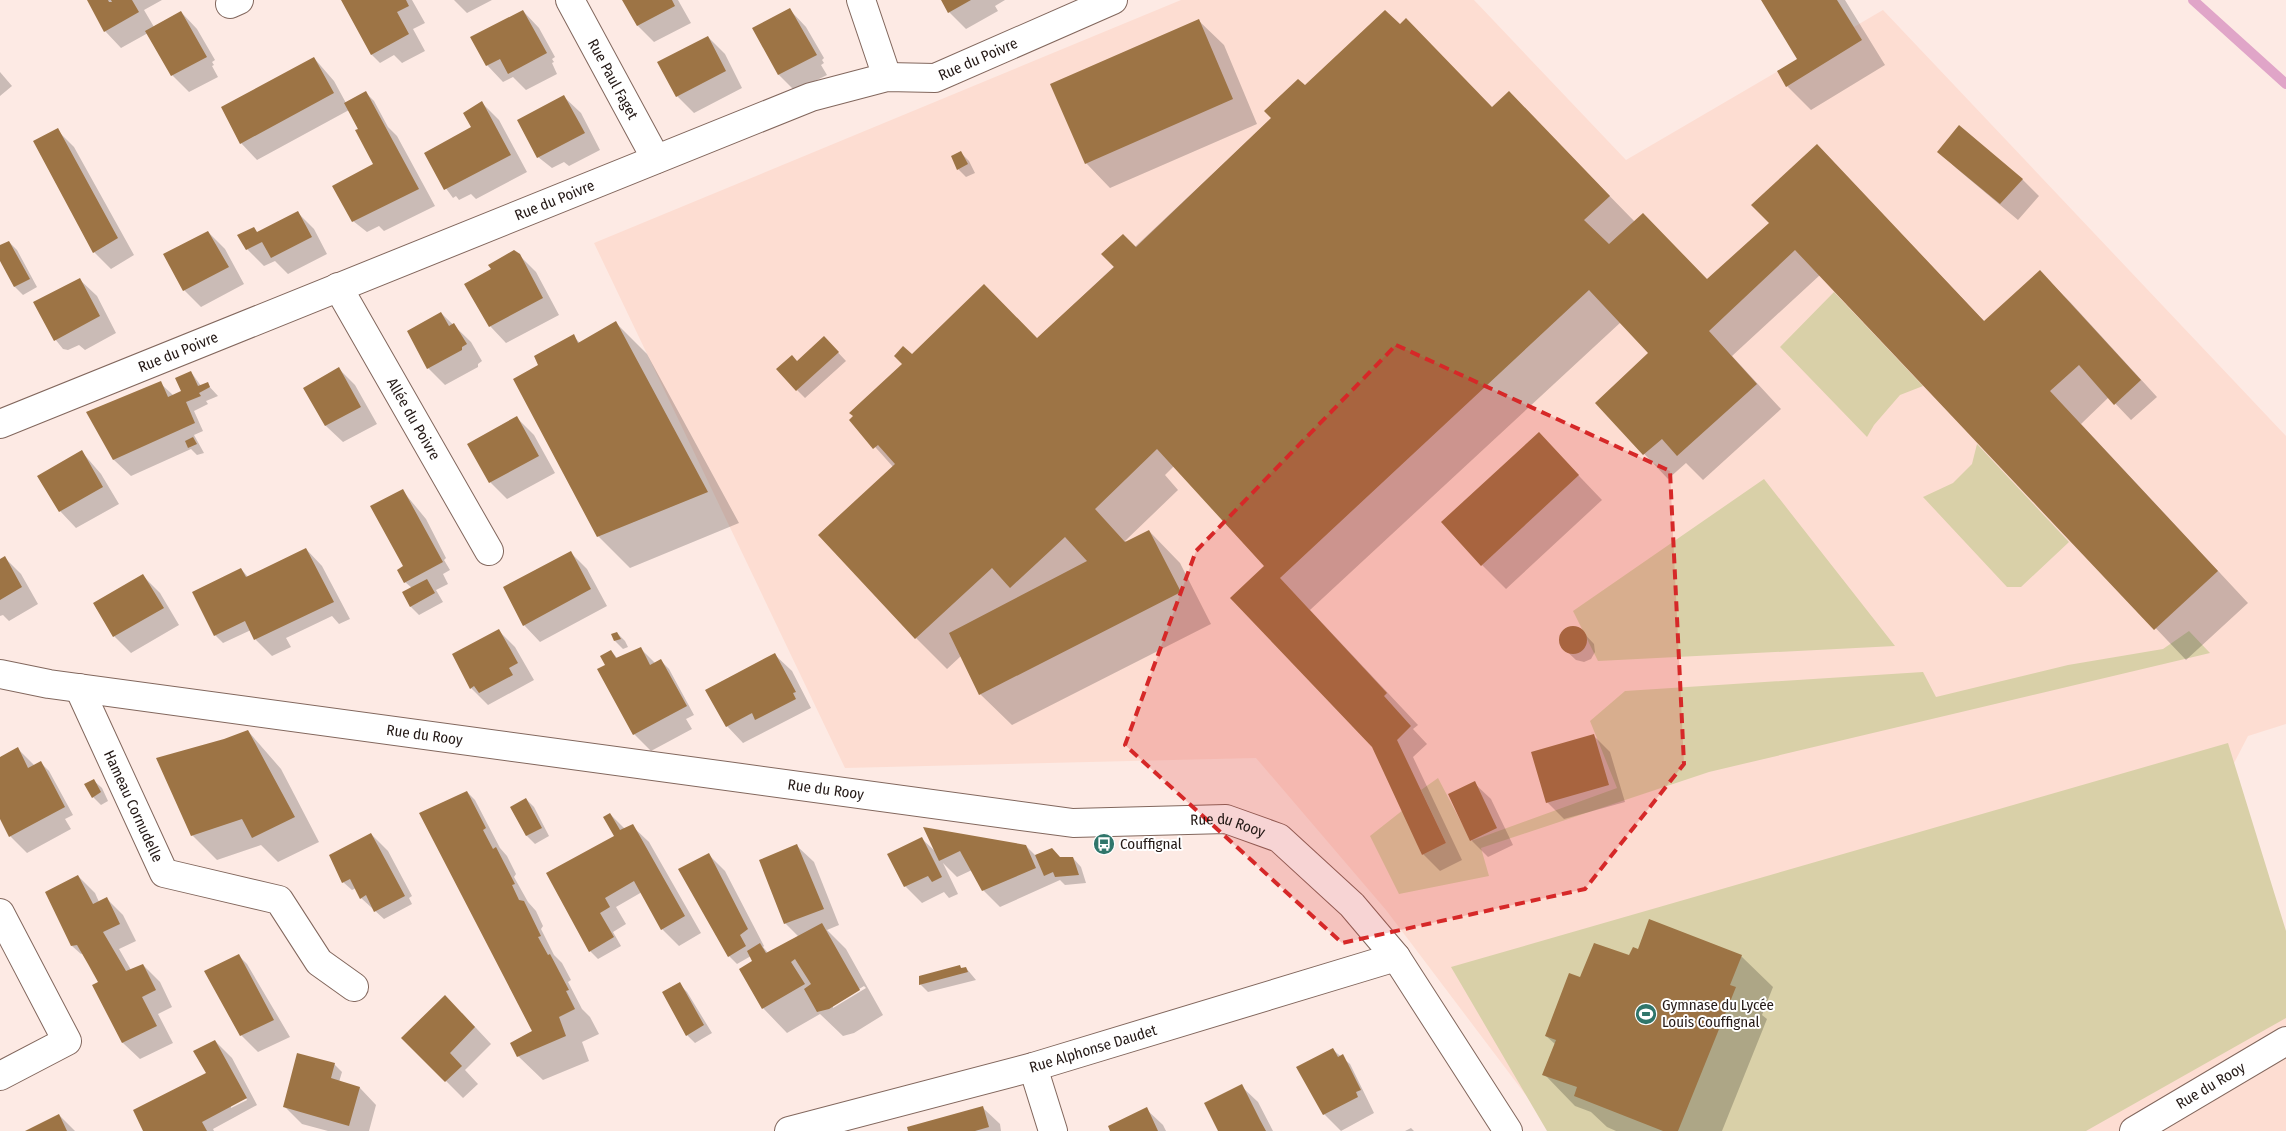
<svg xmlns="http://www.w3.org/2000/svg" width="2286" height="1131" viewBox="0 0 2286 1131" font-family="'Fira Sans Condensed',sans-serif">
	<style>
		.built { fill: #fdddd2 }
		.green { fill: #d9d0a8 }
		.shadow { fill: #0003; fill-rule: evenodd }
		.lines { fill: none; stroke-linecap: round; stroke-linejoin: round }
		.stream { stroke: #e0a5c8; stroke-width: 10 }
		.building { fill: #9d7445 }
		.street-casing { stroke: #82675d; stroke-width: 30 }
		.street { stroke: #fff; stroke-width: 28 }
		.marked { fill: #d62828; fill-opacity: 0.2; stroke: #d62828; stroke-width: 4; stroke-dasharray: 10 6; stroke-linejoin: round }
		.labels { text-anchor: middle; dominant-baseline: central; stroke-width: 4; stroke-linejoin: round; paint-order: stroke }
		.street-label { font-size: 15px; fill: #241916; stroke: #fff }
		.poi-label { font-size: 15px; fill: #241916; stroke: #fff; text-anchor: start }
	</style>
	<rect width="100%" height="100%" fill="#fdeae4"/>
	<!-- built -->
	<path class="built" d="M1181,0H1474L1626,160L1883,10L2286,436V724L2248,736L2233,765L2286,943V1131H1553L1386,910L1256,758L845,768L594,243Z"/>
	<!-- green -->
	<path class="green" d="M1834,292L1923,386L1900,395L1874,425L1867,437L1780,347Z
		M1977,444L2069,542L2021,587H2007L1923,497L1953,483L1972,464Z
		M1764,479L1895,646L1598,661L1573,611Z
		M2189,631L2210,653L1709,772L1481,848L1489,876L1399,894L1370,836L1403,810L1422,855L1446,843L1421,790L1438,778L1471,841L1617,788L1590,721L1625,691L1923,672L1936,697L2068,665L2163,649Z
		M2228,743L2286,931V1018L2086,1131H1547L1451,967Z"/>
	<!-- shadow -->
	<path class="shadow" d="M88,0H162L144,10L154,27L181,12L197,29L215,60L212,62L214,65L212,66L218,77L189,92L172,75L148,33L121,48L105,31Z
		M343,0H412L425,23L413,29L425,51L402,63L394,55L380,63L372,55Z
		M454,0H492L467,13Z
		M623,0H678L691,23L654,42L638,26Z
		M942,0H1005L995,6L998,11L966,29L949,12Z
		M1763,0H1845L1885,65L1811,110L1787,86L1798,59Z
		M790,10L806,27L824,58L822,60L824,63L821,65L827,75L795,91L779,75L754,29Z
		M523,11L539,28L555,57L552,59L554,62L552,63L557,74L526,90L513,77L503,82L487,65Z
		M1199,21L1224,45L1257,124L1110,188L1086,163Z
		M708,37L725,54L742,88L694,113L677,96Z
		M314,58L334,81L346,103L366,93L374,101L388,127L397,136L435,206L384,231L379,226L367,232L353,221L375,165L349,110L257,160L241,143Z
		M0,72L12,86L0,96Z
		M1305,87L1492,108L1556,141L1635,222L1708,281L1769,225L1817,146L1985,322L2040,272L2071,303L2157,397L2131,420L2109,397L2081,424L2248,603L2186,660L1820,275L1732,356L1781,409L1703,480L1686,463L1668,479L1596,403L1650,353L1621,322L1310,610L1418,725L1413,729L1427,744L1413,757L1462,860L1440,871L1423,854L1374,748L1266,566L1174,466L1165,475L1178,490L1125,541L1127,542L1149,531L1180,563L1211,624L1012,725L980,694L961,656L947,669L916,638L894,468L851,420L912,356L1037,339Z
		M564,97L581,113L600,150L569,166L564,162L552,168L538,157Z
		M482,103L499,120L527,172L476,199L471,194L459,200L456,196L453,198L442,183L472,128Z
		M57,130L74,147L134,255L111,269L94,252Z
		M1939,151L2022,179L2039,196L2018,220L1956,168Z
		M961,153L969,161L975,173L966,177L958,169Z
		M298,213L314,229L327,254L288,274L275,261L264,266L247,249L258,233Z
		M208,232L225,249L244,284L201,307L184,290Z
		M9,242L17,250L37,287L23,295L15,287L0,258V247Z
		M519,255L536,272L559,315L506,343L490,326Z
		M80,280L97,296L116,333L85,350L79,345L68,350L63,349L51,334Z
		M441,313L471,342L482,361L478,364V367L445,385L428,368Z
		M616,323L647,354L739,523L630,568L598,536L540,365L573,336L580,343Z
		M832,346L846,361L805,398L797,390Z
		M339,369L355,385L377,424L343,442L326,426L305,388Z
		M191,372L201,386L207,384L218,396L206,401L208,404L194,411L203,431L194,435L204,453L197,455L191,449L131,476L114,460L87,412L160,383L174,396L183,392Z
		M517,418L534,435L555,473L507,499L490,482Z
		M1539,434L1602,500L1506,589L1482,565Z
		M82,452L101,474L119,504L76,528L60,511Z
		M402,490L426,519L446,558L444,560L450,570L443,574L448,584L436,590L443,602L419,615L411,607L403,593L412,588L405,582Z
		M306,549L322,566L350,619L339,624L332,616L286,638L291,647L272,656L256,640L251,630L223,643L215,635L241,569L248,577Z
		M570,552L587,569L607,606L540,642L524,625Z
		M5,558L21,574L38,604L9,621L3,615L0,616V560Z
		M143,576L160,593L179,625L131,653L114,636L94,604Z
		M1572,627L1580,629L1594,644L1595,652L1591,659L1584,662L1576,660L1561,646L1560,638L1564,631Z
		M499,631L515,647L534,680L488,705L471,688Z
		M617,633L625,641L628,647L623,649L615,641Z
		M640,648L656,664L661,661L669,669L694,715L686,719L692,729L651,751L634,734L607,665L611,651L618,659Z
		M775,655L792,671L811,708L743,743L727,726Z
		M248,731L281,769L319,842L278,862L261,845L217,860L192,835Z
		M1593,735L1610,752L1625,802L1564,819L1547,802Z
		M18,749L35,766L41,763L49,771L73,815L65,819L71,829L27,853L10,836L0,816V758Z
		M93,780L102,788L108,801L101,805L93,797Z
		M1474,783L1491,799L1513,845L1488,857L1471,840Z
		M467,792L475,800L500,848L507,856L516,874L514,877L528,902L536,911L543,926L541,929L554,955L562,963L571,980L568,982L582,1009L590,1017L599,1034L582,1042L589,1061L543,1080L518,1056L534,1032Z
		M526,799L534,807L549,836L535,844L527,836L511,808Z
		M610,814L625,829L632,826L649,842L701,933L679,946L662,929L642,892L616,907L626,924L613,932L621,946L598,959L590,951L615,837Z
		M371,834L388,851L412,896L409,898L412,904L384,919L361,898L356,888L352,890L343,882Z
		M922,839L936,852L1026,846L1036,856L1073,858L1081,867L1086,883L1065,885L1060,880L1000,907L983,890L972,870L957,877L943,863L958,894L949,898L944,892L922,903L905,886Z
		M797,846L814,862L839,925L827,930L846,949L883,1015L854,1033L843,1036L820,1014L787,1033L763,1008L754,962L751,956L737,964L729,956L708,854L725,871L764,946L763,947L769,954L799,937L785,923ZM864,986L866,988L833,1008V1005Z
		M78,876L95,893L99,902L107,899L123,915L136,941L119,949L131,970L143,965L160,982L172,1007L158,1014L173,1043L140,1059L123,1043L113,1023L101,987L84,953L81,954L72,946Z
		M1638,950L1741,956L1773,987L1762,1015L1767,1019L1722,1131H1616L1607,1127L1591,1112L1575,1106L1544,1074L1555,1044L1546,1036L1580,978L1630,957Z
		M239,956L247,964L290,1037L258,1052L241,1035L206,972Z
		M959,966L962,969L966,968L976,980L928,992L920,984Z
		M679,984L687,992L712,1033L695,1043L687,1035Z
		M462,1013L491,1044L465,1070L478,1084L463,1098L403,1038Z
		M215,1041L232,1058L257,1105L213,1129L214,1131H145L207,1074ZM246,1098L247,1100L231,1108V1105Z
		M1332,1049L1350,1064L1374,1113L1341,1131L1324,1114Z
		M334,1064L342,1072L339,1082L360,1088L376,1105L369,1131H328L302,1124L285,1107Z
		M1241,1086L1258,1102L1273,1131H1220Z
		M983,1108L1000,1124L1001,1131H909Z
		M1146,1109L1163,1125L1166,1131H1112Z
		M59,1115L75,1131H27Z
		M1411,1128L1414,1131H1405Z"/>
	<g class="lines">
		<!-- stream -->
		<path class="stream" d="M2193,0L2286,84"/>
	</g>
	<!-- building -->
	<path class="building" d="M87,0H108L109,2H112L111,0H132L139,12L104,32Z
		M341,0H406L409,6L397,12L409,34L371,55Z
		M622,0H672L675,6L637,26Z
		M941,0H971L948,13Z
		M1761,0H1837L1862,40L1786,87L1777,71L1797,59Z
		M790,8L817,55L778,75L752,28Z
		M523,10L547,53L508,74L500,59L486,66L470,37Z
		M1385,10L1400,24L1406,18L1492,107L1509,91L1610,196L1584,220L1609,244L1643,213L1707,279L1769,223L1751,205L1817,144L1984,321L2040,270L2141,380L2114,405L2079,365L2050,391L2218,571L2154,630L1795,250L1709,331L1757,384L1677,456L1662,439L1643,455L1595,403L1648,353L1589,290L1280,578L1387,693L1384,696L1411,726L1397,740L1446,843L1422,855L1372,747L1230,598L1264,566L1157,449L1095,509L1125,542L1149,530L1181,592L979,695L949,633L1087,561L1065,537L1010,588L992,568L915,639L818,535L895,464L878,445L873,449L849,420L853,416L849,413L902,364L894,356L903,346L912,354L984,284L1037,338L1114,267L1101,254L1123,234L1136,247L1271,118L1264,111L1298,79L1305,85Z
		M181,11L207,57L171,76L145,31Z
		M1199,19L1233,99L1085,164L1050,84Z
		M708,36L726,71L676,97L657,62Z
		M314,57L334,93L240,144L221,107Z
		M366,91L419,189L352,222L332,186L373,164L355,130L358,129L344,103Z
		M564,95L585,133L537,158L517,120Z
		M482,101L511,155L444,190L424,153L471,127L463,113Z
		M1959,125L2023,179L2000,204L1937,152Z
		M58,128L118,238L93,253L33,141Z
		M961,151L968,164L957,170L951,156Z
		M298,211L312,237L271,258L262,242L246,250L237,235L254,227L257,232Z
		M208,231L229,267L183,291L163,254Z
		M9,241L30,279L14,287L0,261V245Z
		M514,250L520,254L543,298L489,327L464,284L491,269L488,265Z
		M80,278L100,316L54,341L33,302Z
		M441,312L449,326L454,323L467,344L462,347V350L427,369L407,331Z
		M616,321L708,492L597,537L513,379L538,365L534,356L574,334L578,343Z
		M824,336L839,352L796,391L776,369L792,355L797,361Z
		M339,367L361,407L325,426L303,388Z
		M191,371L198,386L208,382L210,387L199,393L201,396L186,402L195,423L113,460L86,412L161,381L168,397L181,391L175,378Z
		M517,416L539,456L489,483L467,444Z
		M1539,432L1579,475L1481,566L1441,522Z
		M193,437L197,444L188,448L185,441Z
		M82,450L103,487L59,512L37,476Z
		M403,489L443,562L404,583L397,570L403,566L370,506Z
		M306,548L334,602L254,640L245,621L214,636L192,592L241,568L246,577Z
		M571,551L591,589L523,626L503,587Z
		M5,556L22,587L0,600V559Z
		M143,574L164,608L113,637L93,603Z
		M427,579L435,593L410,607L402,592Z
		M1559 640a14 14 0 1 1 28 0a14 14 0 1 1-28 0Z
		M499,629L518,663L509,668L513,675L479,693L474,686L470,689L452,654Z
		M617,632L621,639L614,641L611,634Z
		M641,647L650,665L661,659L687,706L633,735L597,669L605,665L600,656L611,650L616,658Z
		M775,653L796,692L793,693L796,699L755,720L752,713L726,727L705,690Z
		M248,730L295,817L252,838L242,819L191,836L156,758L224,739Z
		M1594,734L1609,785L1546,803L1531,752Z
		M18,747L28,768L41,761L65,807L9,837L0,819V757Z
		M94,779L101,792L92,798L84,784Z
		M1475,781L1497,828L1470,841L1448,794Z
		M467,791L486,828L483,830L493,849L496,847L515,884L512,885L519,900L524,901L541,936L538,937L548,955L550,954L569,990L566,991L575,1009L559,1017L566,1036L517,1057L510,1043L532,1031L419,813Z
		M526,798L542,828L526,836L510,807Z
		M610,813L620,830L633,824L685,916L661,930L634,881L605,898L610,907L600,913L614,937L589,952L546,873L614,836L603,817Z
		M923,827L1026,845L1036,868L982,891L960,851L939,861Z
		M371,833L405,896L374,912L366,895L360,899L350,879L342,883L329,855Z
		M922,837L942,877L932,882L928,876L904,887L887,854Z
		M797,844L824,909L784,924L759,860Z
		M1052,848L1060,857H1073L1079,875L1055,877L1053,872L1044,876L1035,855Z
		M709,853L748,929L740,935L746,946L728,957L678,869Z
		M78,875L93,904L107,897L120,924L103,932L126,971L143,964L156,990L142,997L157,1026L122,1043L92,985L98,982L88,964L77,945L71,946L45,892Z
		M1649,919L1742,955L1730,985L1736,987L1678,1131H1663L1574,1096L1577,1087L1542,1075L1556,1040L1545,1036L1569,973L1580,977L1594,943L1629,955L1633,947L1638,949Z
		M822,923L860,990L829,1009L817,1012L804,989L811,984L795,959L791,962L805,984L762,1009L739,969L752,961L747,951L760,943L766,953Z
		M239,954L274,1020L240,1036L204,971Z
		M960,965L961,968L966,967L968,972L919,985V976Z
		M680,982L704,1025L686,1036L662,992Z
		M445,995L475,1027L450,1053L462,1066L445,1082L401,1038Z
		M215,1040L247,1098L202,1122L207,1131H143L133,1110L206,1073L193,1051Z
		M1333,1048L1338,1057L1343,1054L1361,1090L1356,1092L1358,1097L1323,1115L1296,1067Z
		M297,1053L335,1063L331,1078L360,1087L349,1126L283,1107Z
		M1242,1084L1260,1120L1266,1131H1218L1204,1103Z
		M983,1106L989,1127L975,1131H908L907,1127Z
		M1147,1107L1158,1131H1110L1108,1126Z
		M59,1114L67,1131H25Z"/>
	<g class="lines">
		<!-- street casing -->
		<g class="street-casing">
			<g id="street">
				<path id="s1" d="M570,0L656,159"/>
				<path d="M861,0L887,77"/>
				<path d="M230,4L239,0"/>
				<path id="s2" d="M338,287L489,551"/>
				<path id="s3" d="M0,424L811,97L887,77L935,78L1113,0"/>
				<path id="s4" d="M0,674L49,684L1073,823L1226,819L1279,838L1352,905L1396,957L1508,1131"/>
				<path id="s5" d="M79,688L164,873L279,900L319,962L354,987"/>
				<path d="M0,913L67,1041L0,1076"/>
				<path d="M1033,1067L1053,1131"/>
				<path id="s6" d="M789,1131L1033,1067L1396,957"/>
				<path id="s7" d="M2134,1131L2286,1041"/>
			</g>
		</g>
		<!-- street -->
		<use href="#street" class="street"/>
	</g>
	<!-- marked area -->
	<path class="marked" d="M1396,345L1670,471L1684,764L1585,889L1342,943L1125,745L1196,551Z"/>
	<!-- icons -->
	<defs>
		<g id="bus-disc" transform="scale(1.125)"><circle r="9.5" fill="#30766b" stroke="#fff"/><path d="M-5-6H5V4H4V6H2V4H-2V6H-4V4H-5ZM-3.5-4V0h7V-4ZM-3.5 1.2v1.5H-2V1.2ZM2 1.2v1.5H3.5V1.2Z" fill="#fff"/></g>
		<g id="stadium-disc" transform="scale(1.125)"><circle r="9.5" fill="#30766b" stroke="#fff"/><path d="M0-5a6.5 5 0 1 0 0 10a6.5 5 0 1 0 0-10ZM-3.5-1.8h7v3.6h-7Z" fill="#fff"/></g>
	</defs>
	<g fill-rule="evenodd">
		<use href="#bus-disc" x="1104" y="844"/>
		<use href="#stadium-disc" x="1646" y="1014"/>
	</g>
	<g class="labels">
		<!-- street labels -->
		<g class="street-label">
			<text stroke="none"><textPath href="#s3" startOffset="1048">Rue du Poivre</textPath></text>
			<text stroke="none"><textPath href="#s1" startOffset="90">Rue Paul Faget</textPath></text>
			<text stroke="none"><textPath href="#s3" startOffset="598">Rue du Poivre</textPath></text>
			<text stroke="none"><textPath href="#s3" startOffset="192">Rue du Poivre</textPath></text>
			<text stroke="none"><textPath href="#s2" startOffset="152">Allée du Poivre</textPath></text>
			<text stroke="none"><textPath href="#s4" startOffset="429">Rue du Rooy</textPath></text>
			<text stroke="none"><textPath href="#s4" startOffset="834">Rue du Rooy</textPath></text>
			<text stroke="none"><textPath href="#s5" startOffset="130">Hameau Cornudelle</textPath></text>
			<text stroke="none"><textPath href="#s4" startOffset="1239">Rue du Rooy</textPath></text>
			<text stroke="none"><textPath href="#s6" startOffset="315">Rue Alphonse Daudet</textPath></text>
			<text stroke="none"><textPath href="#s7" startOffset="89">Rue du Rooy</textPath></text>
		</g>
		<!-- poi labels -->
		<g class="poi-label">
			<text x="1120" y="844">Couffignal</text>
			<text x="1662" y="1005">Gymnase du Lycée<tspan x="1662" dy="17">Louis Couffignal</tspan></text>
		</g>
	</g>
</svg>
